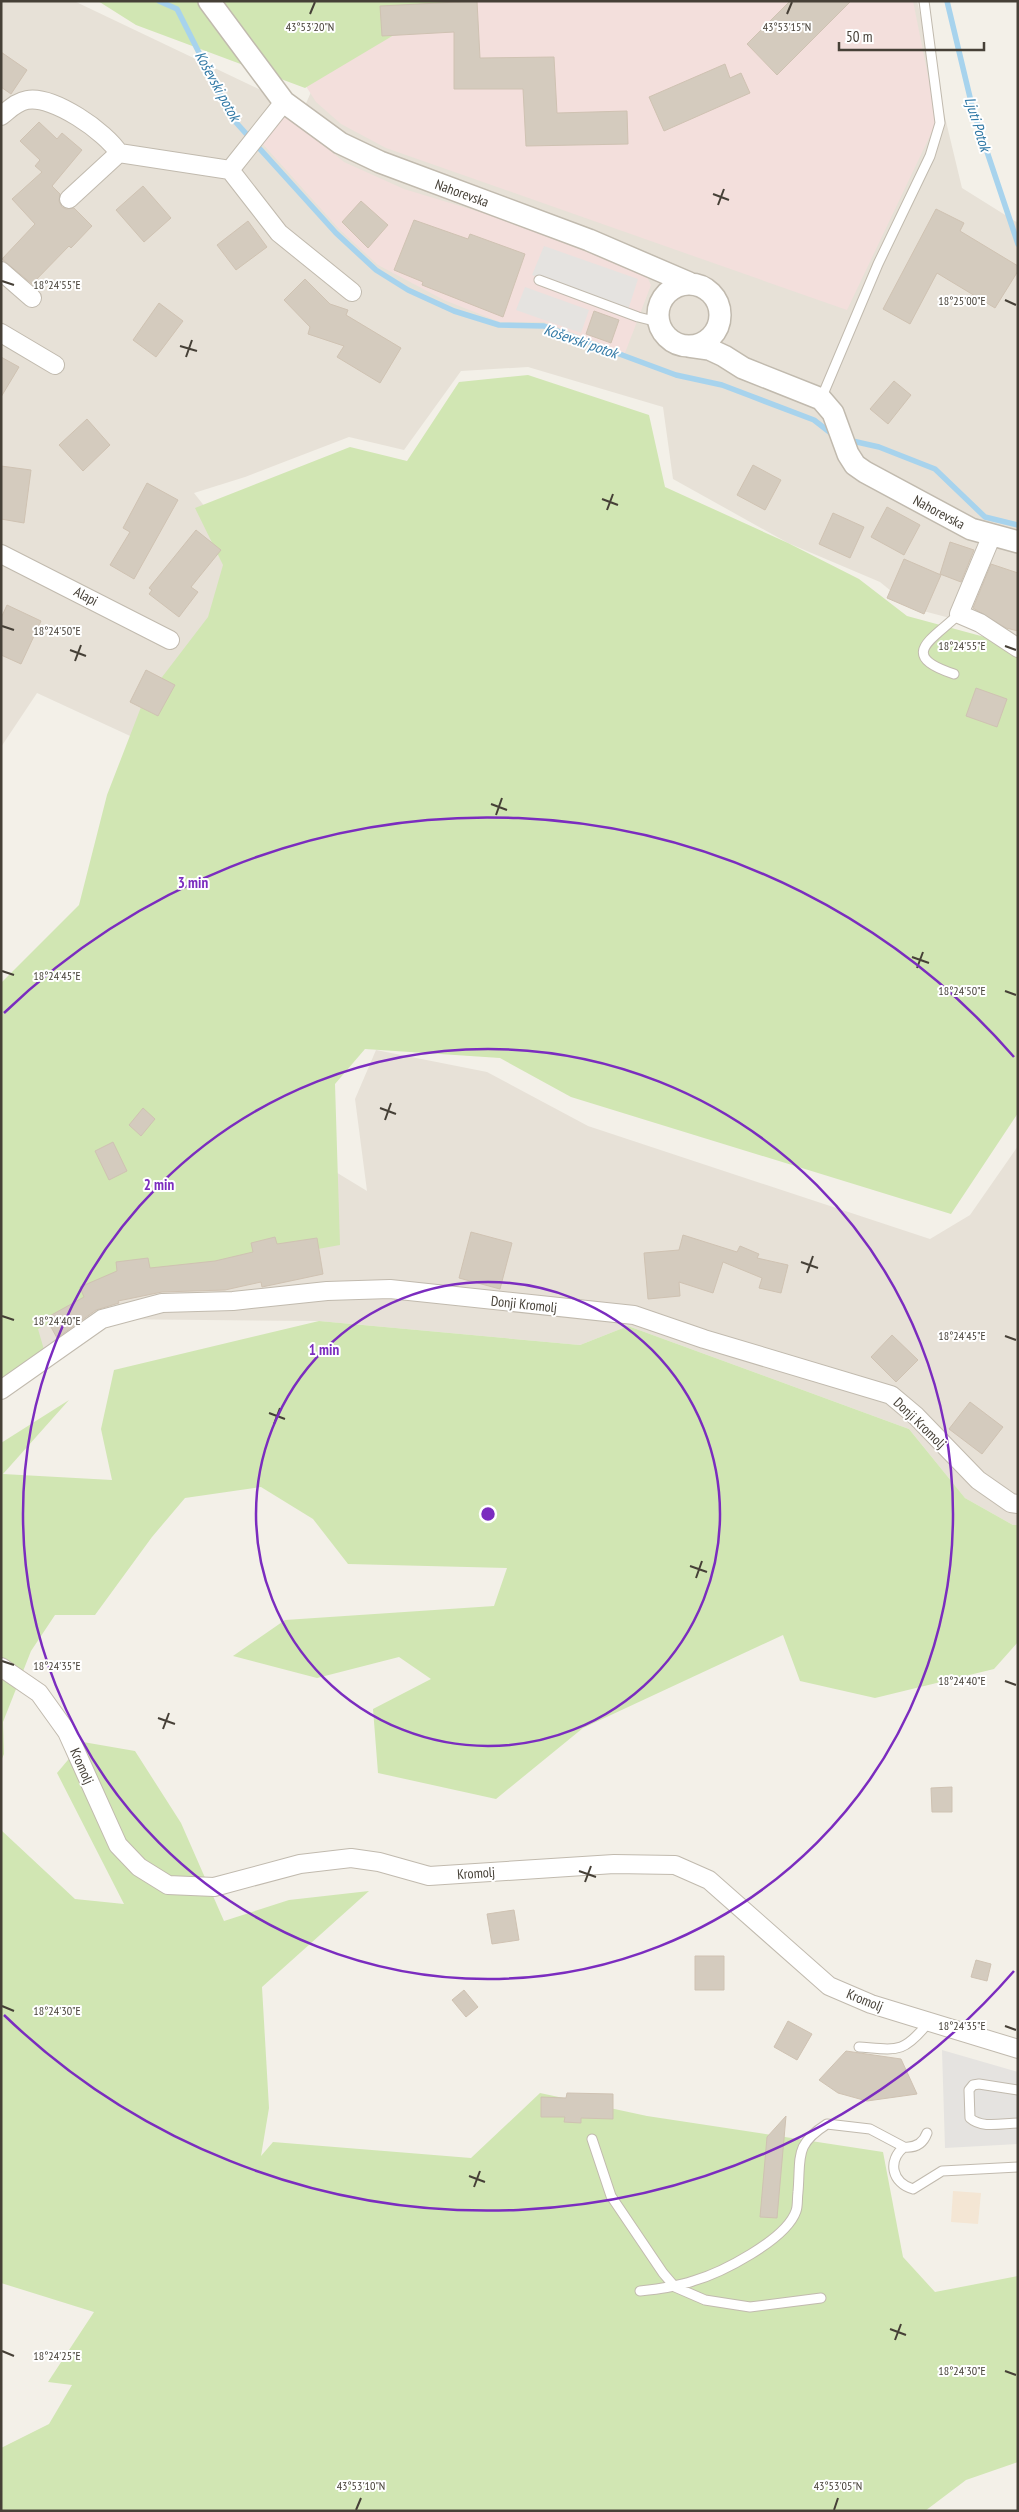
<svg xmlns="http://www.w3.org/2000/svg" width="1019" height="2512" viewBox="0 0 1019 2512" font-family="'PT Sans Narrow',sans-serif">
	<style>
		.residential { fill: #e7e1d7 }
		.commercial { fill: #f4e6d4 }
		.medical { fill: #f3dfdc }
		.green { fill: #d1e6b3 }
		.parking { fill: #e5e3e0 }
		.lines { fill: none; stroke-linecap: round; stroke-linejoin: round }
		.stream { stroke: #a7d3ed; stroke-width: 5.5 }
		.building { fill: #d4cbbe; stroke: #cfc2b2 }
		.service-casing { stroke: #c1baae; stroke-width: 11 }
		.minor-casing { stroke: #c1baae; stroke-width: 20 }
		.tertiary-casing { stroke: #c1baae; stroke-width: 24 }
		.service { stroke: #fff; stroke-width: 9 }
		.minor { stroke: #fff; stroke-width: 18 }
		.tertiary { stroke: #fff; stroke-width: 21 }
		.ticks { fill: none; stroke: #464037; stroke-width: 2 }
		.ring { fill: none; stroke: #7b2cbf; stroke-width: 2.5 }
		.labels { text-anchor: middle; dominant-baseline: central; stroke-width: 4; stroke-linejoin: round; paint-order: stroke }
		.street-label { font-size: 14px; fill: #464037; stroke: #fff }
		.water-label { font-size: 15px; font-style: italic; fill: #337aa6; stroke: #fff }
		.ticks-label { font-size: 12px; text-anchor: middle; fill: #464037; stroke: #fff; stroke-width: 4; stroke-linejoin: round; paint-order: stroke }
		.centre { fill: #7b2cbf; stroke: #fff; stroke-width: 2.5 }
		.ring-label { font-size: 15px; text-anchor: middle; font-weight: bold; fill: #7b2cbf; stroke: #fff; stroke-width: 4; stroke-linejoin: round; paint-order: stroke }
	</style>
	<rect width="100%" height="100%" fill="#f3f0e8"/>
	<!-- residential -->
	<path class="residential" d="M1,1H74L303,110L352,1H917L962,188L1018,223V636L912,608L880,582L788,543L673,479L663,407L528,367L461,371L404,450L349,437L245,477L194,493L232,541L216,604L154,747L37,693L1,747Z
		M135,1050L367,1191L355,1099L376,1050L487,1072L588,1126L930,1239L970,1215L1018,1146V1525H1013L965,1498L909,1429L628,1326L580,1345L319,1321L102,1319L1,1395Z"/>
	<!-- commercial -->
	<path class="commercial" d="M953,2191L981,2193L978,2224L951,2222Z"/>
	<!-- medical -->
	<path class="medical" d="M297,1H913L937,121L847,310L386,148L341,124L316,102L271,31Z
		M285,114L344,162L404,189L503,219L646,275L651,285L625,353L544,322H500L444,300L378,265L339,229L260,141Z"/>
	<!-- green -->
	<path class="green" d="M98,1H451L305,88L136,25Z
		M528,375L649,415L665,487L788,543L859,579L907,616L1018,646V1113L951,1214L571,1097L500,1058L365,1049L335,1084L340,1245L234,1264L145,1274L38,1329L49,1367L15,1387L1,1380V983L79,905L107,795L143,702L208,617L223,565L195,508L350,447L407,461L459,382Z
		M319,1321L580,1345L628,1326L909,1429L965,1498L1013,1525H1018V1642L994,1669L875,1698L800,1681L783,1635L583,1728L496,1799L378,1773L373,1709L431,1679L399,1657L317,1678L233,1656L285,1620L494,1606L507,1568L348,1564L313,1519L261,1487L185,1498L152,1537L95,1615H55L31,1651L3,1722L4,1754L1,1761V1443L69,1400L3,1474L112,1480L101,1429L114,1370Z
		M83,1742L135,1751L181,1823L224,1921L289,1900L369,1891L262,1987L269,2108L261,2156L273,2142L471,2158L540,2093L647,2116L883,2152L903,2257L935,2292L1018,2276V2462L966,2480L925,2511H1V2448L49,2424L72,2385L48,2382L94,2312L1,2283V1830L75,1899L124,1904L57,1773Z"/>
	<!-- parking -->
	<path class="parking" d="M544,246L638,279L628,310L532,275Z
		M525,287L589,310L581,333L516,310Z
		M942,2050L1018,2072V2144L945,2148Z"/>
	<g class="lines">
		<!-- stream -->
		<path class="stream" d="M159,1L177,9L232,118L336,233L376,270L408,290L454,311L499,325L544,326L676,375L722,385L751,396L814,420L832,434
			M947,1L973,110L1018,244
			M848,440L879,447L935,469L985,517L1018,525"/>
	</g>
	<!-- building -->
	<path class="building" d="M477,1L480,58L554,57L557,113L627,111L628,144L526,146L523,89H454V32L382,36L380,6Z
		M790,1H851L777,75L747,44Z
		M1,52L27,70L11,94L1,87Z
		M725,64L730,78L741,73L750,93L664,131L649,97Z
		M39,122L57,139L62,133L82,150L52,186L60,194L59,201L62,207L66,209L74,208L92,226L71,248L69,246L32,284L2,259L35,224L12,199L42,172L35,166L40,160L20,141Z
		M143,186L171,218L144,242L116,210Z
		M361,201L388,225L368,248L342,222Z
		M936,209L964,223L960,231L1018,266V271L995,308L937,273L910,324L883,309Z
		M414,220L468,239L470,234L525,254L503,317L422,285L423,282L394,270Z
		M248,221L267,247L236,270L217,245Z
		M305,279L330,304L348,310L346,315L401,348L380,383L337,357L344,346L308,334L310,327L284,300Z
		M159,303L183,321L156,357L133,340Z
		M594,311L619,320L611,343L586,334Z
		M1,357L19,367L1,397Z
		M894,381L911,395L888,424L870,409Z
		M87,419L110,445L83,471L59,445Z
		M753,465L781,480L765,510L737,495Z
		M1,466L31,470L24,523L1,519Z
		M147,483L178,500L134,579L110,565L130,532L123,528Z
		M887,507L920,525L904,555L871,537Z
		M833,513L864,527L850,558L819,544Z
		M196,530L221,550L191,587L198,592L179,617L149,594L152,590L149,588Z
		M950,542L974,550L961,582L940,574Z
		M904,559L941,575L924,614L887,598Z
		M991,564L1018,573V631L1006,628L973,608Z
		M7,605L41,621L21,664L1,655V618Z
		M146,670L175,685L158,716L130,702Z
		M976,688L1007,699L997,727L966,716Z
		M143,1108L155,1119L141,1136L129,1125Z
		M113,1142L127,1171L109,1180L95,1151Z
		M471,1232L512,1243L500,1289L459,1278Z
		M683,1235L737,1252L740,1246L759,1254L757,1258L788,1265L781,1293L759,1288L762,1278L723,1262L713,1293L679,1282L680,1296L648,1299L644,1253L679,1250Z
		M275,1237L277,1244L317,1238L323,1274L262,1287L261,1282L225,1290L162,1292L118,1301L119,1303L96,1310L57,1338L46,1318L84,1297L80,1287L117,1271L116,1262L148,1258L150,1268L215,1261L253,1252L251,1243Z
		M892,1335L918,1360L896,1382L871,1357Z
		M970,1402L1003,1427L982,1454L949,1429Z
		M952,1787V1812H932L931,1788Z
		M514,1910L519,1940L492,1944L487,1914Z
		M695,1956H724V1990H695Z
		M976,1960L991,1964L987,1981L971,1977Z
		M464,1990L478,2007L466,2017L452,2000Z
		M788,2021L812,2034L797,2060L774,2047Z
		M846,2051L901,2059L917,2094L867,2101L838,2093L819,2080Z
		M567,2093L613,2094V2119L581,2118V2123L564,2122L565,2117H541V2097L566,2098Z
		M786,2116L777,2218L760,2217L767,2137Z"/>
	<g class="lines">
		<!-- service casing -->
		<g class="service-casing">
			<path id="service" d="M539,280L638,317L658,322
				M821,399L878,264L930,156L940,123L924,1
				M954,674C897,655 932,640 959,614
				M859,2047C897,2050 903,2054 928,2023
				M1018,2090L979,2084L973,2085L969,2090L970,2118C982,2129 1003,2123 1018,2123
				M927,2133C923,2144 915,2148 904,2147C887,2161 892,2183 913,2189L942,2171L1018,2167
				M592,2139L611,2196L663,2273L675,2287L705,2300L750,2307L821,2298
				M640,2291C658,2289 676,2287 693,2281C721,2273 786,2240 796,2211C798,2206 797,2199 798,2192C801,2156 794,2145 827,2124L870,2129L904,2147"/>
		</g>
		<!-- minor casing -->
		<g class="minor-casing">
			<path id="minor" d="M1,116C10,109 16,102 27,100C53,95 106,132 119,153L230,170L279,233L352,292
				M230,170L284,102
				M69,199L119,153
				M1,271L32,298
				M1,333L55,365
				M992,535L959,614L980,623L1018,648
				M1,554L170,640
				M1,1390L102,1319L162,1303L233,1301L327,1291L390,1289L634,1315L704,1339L891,1395L916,1416L978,1480L1011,1503L1018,1504
				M1,1667L39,1693L67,1732L118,1845L139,1867L168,1885L214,1887L300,1864L351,1858L379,1862L429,1876L614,1864L675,1865L709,1880L829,1986L871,2004L1018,2049"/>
		</g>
		<!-- tertiary casing -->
		<g class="tertiary-casing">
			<path id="tertiary" d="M209,1L284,102L340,143L380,162L589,240L689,283
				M658 315a31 31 0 1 1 62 0a31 31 0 1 1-62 0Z
				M688,346L709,349L724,356L743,368L821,399L833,413L848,454L855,465L865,472L971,529L1018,542"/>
		</g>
		<!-- service -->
		<use href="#service" class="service"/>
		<!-- minor -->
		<use href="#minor" class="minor"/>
		<!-- tertiary -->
		<use href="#tertiary" class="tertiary"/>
	</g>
	<!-- ticks -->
	<path class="ticks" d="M310,14L315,2M787,14L792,2M713,194L729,200M718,205L724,189M2,281L14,285M1005,300L1016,305M180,346L197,351M186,357L192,340M602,499L618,505M607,510L613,494M2,626L14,630M1005,646L1016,650M70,650L86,656M75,661L81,645M491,804L507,810M496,815L502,798M912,957L929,963M917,968L923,952M2,971L14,975M1005,991L1016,995M380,1108L396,1114M385,1120L391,1103M801,1262L818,1268M807,1273L813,1256M2,1316L14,1320M1005,1336L1016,1340M269,1413L285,1419M274,1424L280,1408M690,1566L707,1572M696,1578L702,1561M2,1661L14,1665M1005,1681L1016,1685M158,1718L175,1724M163,1729L169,1713M579,1871L596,1877M585,1882L591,1866M2,2006L14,2011M1005,2026L1016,2030M469,2176L485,2182M474,2187L480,2171M890,2329L906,2335M895,2340L901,2324M2,2351L14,2356M1005,2371L1016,2375M356,2510L361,2498M834,2510L838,2498"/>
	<!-- distance rings -->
	<g class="ring">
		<circle cx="488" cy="1514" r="232"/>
		<circle cx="488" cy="1514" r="465"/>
		<path d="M1014 1971A697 697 0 0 1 4 2015M4 1013A697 697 0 0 1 1014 1057"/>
	</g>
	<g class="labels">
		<!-- street labels -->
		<g class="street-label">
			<text transform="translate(462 193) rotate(20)">Nahorevska</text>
			<text transform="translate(939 512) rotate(28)">Nahorevska</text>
			<text transform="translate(86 596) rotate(28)">Alapi</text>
			<text transform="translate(524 1304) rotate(6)">Donji Kromolj</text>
			<text transform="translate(920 1423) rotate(44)">Donji Kromolj</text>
			<text transform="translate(82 1766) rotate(66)">Kromolj</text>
			<text transform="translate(476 1873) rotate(-4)">Kromolj</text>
			<text transform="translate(865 2000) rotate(22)">Kromolj</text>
		</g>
		<!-- water labels -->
		<g class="water-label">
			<text transform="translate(218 86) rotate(61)">Koševski potok</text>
			<text transform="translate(978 124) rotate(73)">Ljuti Potok</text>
			<text transform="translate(581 341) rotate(19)">Koševski potok</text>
		</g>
	</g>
	<g class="ticks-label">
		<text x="310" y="31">43°53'20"N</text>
		<text x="787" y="31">43°53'15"N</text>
		<text x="57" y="289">18°24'55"E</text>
		<text x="962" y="305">18°25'00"E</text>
		<text x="57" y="635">18°24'50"E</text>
		<text x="962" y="650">18°24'55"E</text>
		<text x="57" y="980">18°24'45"E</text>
		<text x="962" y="995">18°24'50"E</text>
		<text x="57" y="1325">18°24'40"E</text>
		<text x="962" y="1340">18°24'45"E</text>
		<text x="57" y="1670">18°24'35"E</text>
		<text x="962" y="1685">18°24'40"E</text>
		<text x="57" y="2015">18°24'30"E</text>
		<text x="962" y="2030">18°24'35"E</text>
		<text x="57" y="2360">18°24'25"E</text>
		<text x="962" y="2375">18°24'30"E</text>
		<text x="361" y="2490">43°53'10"N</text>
		<text x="838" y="2490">43°53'05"N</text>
	</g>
	<circle cx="488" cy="1514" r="8" class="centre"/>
	<g class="ring-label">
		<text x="193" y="888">3 min</text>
		<text x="159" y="1190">2 min</text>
		<text x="324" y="1355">1 min</text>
	</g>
	<!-- border -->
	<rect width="1019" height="2512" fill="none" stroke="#464037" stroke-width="5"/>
	<!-- scale -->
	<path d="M839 42v8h145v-8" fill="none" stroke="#464037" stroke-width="2.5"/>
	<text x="846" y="42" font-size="15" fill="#464037" stroke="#ffffff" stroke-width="4" paint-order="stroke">50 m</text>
</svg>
